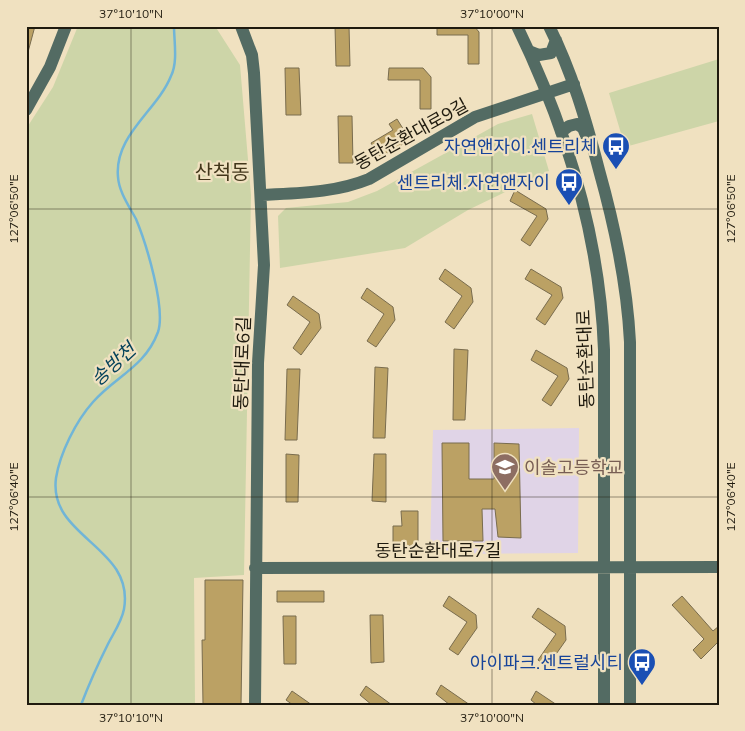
<svg xmlns="http://www.w3.org/2000/svg" width="745" height="731" viewBox="0 0 745 731" font-family="Mulish,'Noto Sans KR',sans-serif">
	<style>
		.education { fill: #e0d4e7 }
		.green { fill: #cdd5a8 }
		.lines { fill: none; stroke-linecap: round; stroke-linejoin: round }
		.stream { stroke: #71b5d7; stroke-width: 2.5 }
		.building { fill: #bba164; stroke: #796c4e }
		.secondary { stroke: #536b63; stroke-width: 12 }
		.ticks { fill: none; stroke: #1f1a0e; stroke-width: 1; stroke-opacity: 0.45 }
		.labels { text-anchor: middle; dominant-baseline: central; stroke-width: 4.5; stroke-linejoin: round; paint-order: stroke }
		.street-label { font-size: 18px; fill: #1f1a0e; stroke: #f0e1c0 }
		.transit-label { font-size: 18px; fill: #164399; stroke: #f0e1c0; text-anchor: end }
		.education-label { font-size: 18px; fill: #785e54; stroke: #f0e1c0; text-anchor: start }
		.water-label { font-size: 19px; font-style: italic; fill: #06425a; stroke: #f0e1c0 }
		.quarter-label { font-size: 20px; fill: #42361a; stroke: #f0e1c0 }
		.neatline { fill: none; stroke: #1f1a0e; stroke-width: 2 }
		.ticks-label { font-size: 12px; text-anchor: middle; fill: #1f1a0e }
	</style>
	<rect width="100%" height="100%" fill="#f0e1c0"/>
	<!-- education -->
	<path class="education" d="M579,428L578,553L430,554L433,430Z"/>
	<!-- green -->
	<path class="green" d="M78,26H215L240,65L251,195L244,575L194,578L195,705H26V129L53,87Z
		M719,59V121L625,147L609,93Z
		M532,114L549,171L468,210L405,248L280,268L278,216L286,208L348,202L377,191L498,124Z"/>
	<g class="lines">
		<!-- stream -->
		<path class="stream" d="M81,705C89,684 98,664 108,644C113,634 122,621 124,609C135,546 48,538 56,478C60,453 76,421 93,402C116,376 145,367 158,332C166,308 146,243 136,219C129,206 119,192 118,177C114,135 157,111 171,76C178,62 174,41 174,26"/>
	</g>
	<!-- building -->
	<path class="building" d="M26,26H35L28,52H26Z
		M335,26H349L350,66H336Z
		M437,26H474L479,32V64H468V35H437Z
		M285,68H299L301,115H286Z
		M389,68H423L431,77V109H420V80H388Z
		M338,116H352L353,163H339Z
		M397,119L410,140L380,157L371,143L393,130L389,124Z
		M515,190L546,209L548,219L530,246L521,240L537,216L510,201Z
		M445,269L471,288L473,302L454,329L445,322L462,296L439,279Z
		M531,269L561,287L563,298L545,325L536,319L552,295L525,279Z
		M367,288L393,307L395,320L376,347L367,341L384,314L361,298Z
		M293,296L319,314L321,328L301,355L293,348L310,322L287,305Z
		M454,349L468,350L465,420H453Z
		M536,350L567,368L569,379L551,406L542,400L558,376L531,360Z
		M375,367L388,368L385,438H373Z
		M287,369H300L297,440H285Z
		M442,443H469V479H494V443L519,444L521,538L498,537L495,509H482L483,541H443Z
		M286,454L299,455L298,502H286Z
		M374,454H386V502L372,501Z
		M401,511H418V546L393,545V526H402Z
		M205,580H243L241,705H203L202,640H205Z
		M277,591H324V602H277Z
		M449,596L476,615L477,628L458,655L449,649L467,622L443,606Z
		M682,596L713,631L719,626V641L701,659L693,650L704,639L672,605Z
		M538,608L565,626L566,640L547,667L538,660L556,634L532,617Z
		M370,615H383L384,662L371,663Z
		M283,616H296V664H284Z
		M441,685L470,705H450L436,694Z
		M366,686L392,705H372L360,695Z
		M292,691L312,705H293L286,700Z
		M536,691L557,705H537L531,700Z"/>
	<g class="lines">
		<!-- secondary -->
		<path class="secondary" d="M241,26L252,55L254,73L264,265L258,363L255,705
			M517,26C566,127 600,237 604,350V705
			M549,26C572,72 586,120 599,170C615,227 627,282 630,342V705
			M529,51L539,55L551,53L556,40
			M26,110L50,67L66,26
			M561,132L569,126L577,124L583,128L587,138
			M262,195C298,193 335,193 369,179L475,117L574,84
			M255,568L719,567"/>
	</g>
	<!-- ticks -->
	<path class="ticks" d="M131,26V705M492,26V705M26,209H719M26,497H719"/>
	<!-- icons -->
	<defs>
		<g id="bus-pin" transform="scale(1.4375)"><path d="M0 17L-7.5 6A9.5 9.5 0 1 1 7.5 6Z" fill="#1a4fb4" stroke="#f0e1c0"/><path d="M-5-6H5V4H4V6H2V4H-2V6H-4V4H-5ZM-3.5-4V0h7V-4ZM-3.5 1.2v1.5H-2V1.2ZM2 1.2v1.5H3.5V1.2Z" fill="#fff"/></g>
		<g id="school-pin" transform="scale(1.4375)"><path d="M0 17L-7.5 6A9.5 9.5 0 1 1 7.5 6Z" fill="#8d6e63" stroke="#f0e1c0"/><path d="M0-5L7-2L0 1L-7-2ZM-4 1L0 2.5L4 1V4Q0 6-4 4Z" fill="#fff"/></g>
	</defs>
	<g fill-rule="evenodd">
		<use href="#bus-pin" x="616" y="146"/>
		<use href="#bus-pin" x="569" y="182"/>
		<use href="#school-pin" x="505" y="467"/>
		<use href="#bus-pin" x="642" y="662"/>
	</g>
	<g class="labels">
		<!-- street labels -->
		<g class="street-label">
			<text transform="translate(411 134) rotate(-29)">동탄순환대로9길</text>
			<text transform="translate(585 359) rotate(-92)">동탄순환대로</text>
			<text transform="translate(242 363) rotate(-88)">동탄대로6길</text>
			<text x="438" y="550">동탄순환대로7길</text>
		</g>
		<!-- transit labels -->
		<g class="transit-label">
			<text x="597" y="146">자연앤자이.센트리체</text>
			<text x="550" y="182">센트리체.자연앤자이</text>
			<text x="623" y="662">아이파크.센트럴시티</text>
		</g>
		<!-- education labels -->
		<g class="education-label">
			<text x="524" y="467">이솔고등학교</text>
		</g>
		<!-- water labels -->
		<g class="water-label">
			<text transform="translate(113 364) rotate(-43)">송방천</text>
		</g>
		<!-- quarter labels -->
		<g class="quarter-label">
			<text x="222" y="171">산척동</text>
		</g>
	</g>
	<!-- border -->
	<rect width="745" height="731" fill="none" stroke="#f0e1c0" stroke-width="55"/>
	<rect x="28" y="28" width="690" height="676" class="neatline"/>
	<g class="ticks-label">
		<text x="131" y="18">37°10'10"N</text>
		<text x="492" y="18">37°10'00"N</text>
		<text transform="translate(731 209) rotate(-90)" y="4">127°06'50"E</text>
		<text transform="translate(14 209) rotate(-90)" y="4">127°06'50"E</text>
		<text transform="translate(731 497) rotate(-90)" y="4">127°06'40"E</text>
		<text transform="translate(14 497) rotate(-90)" y="4">127°06'40"E</text>
		<text x="131" y="722">37°10'10"N</text>
		<text x="492" y="722">37°10'00"N</text>
	</g>
</svg>
